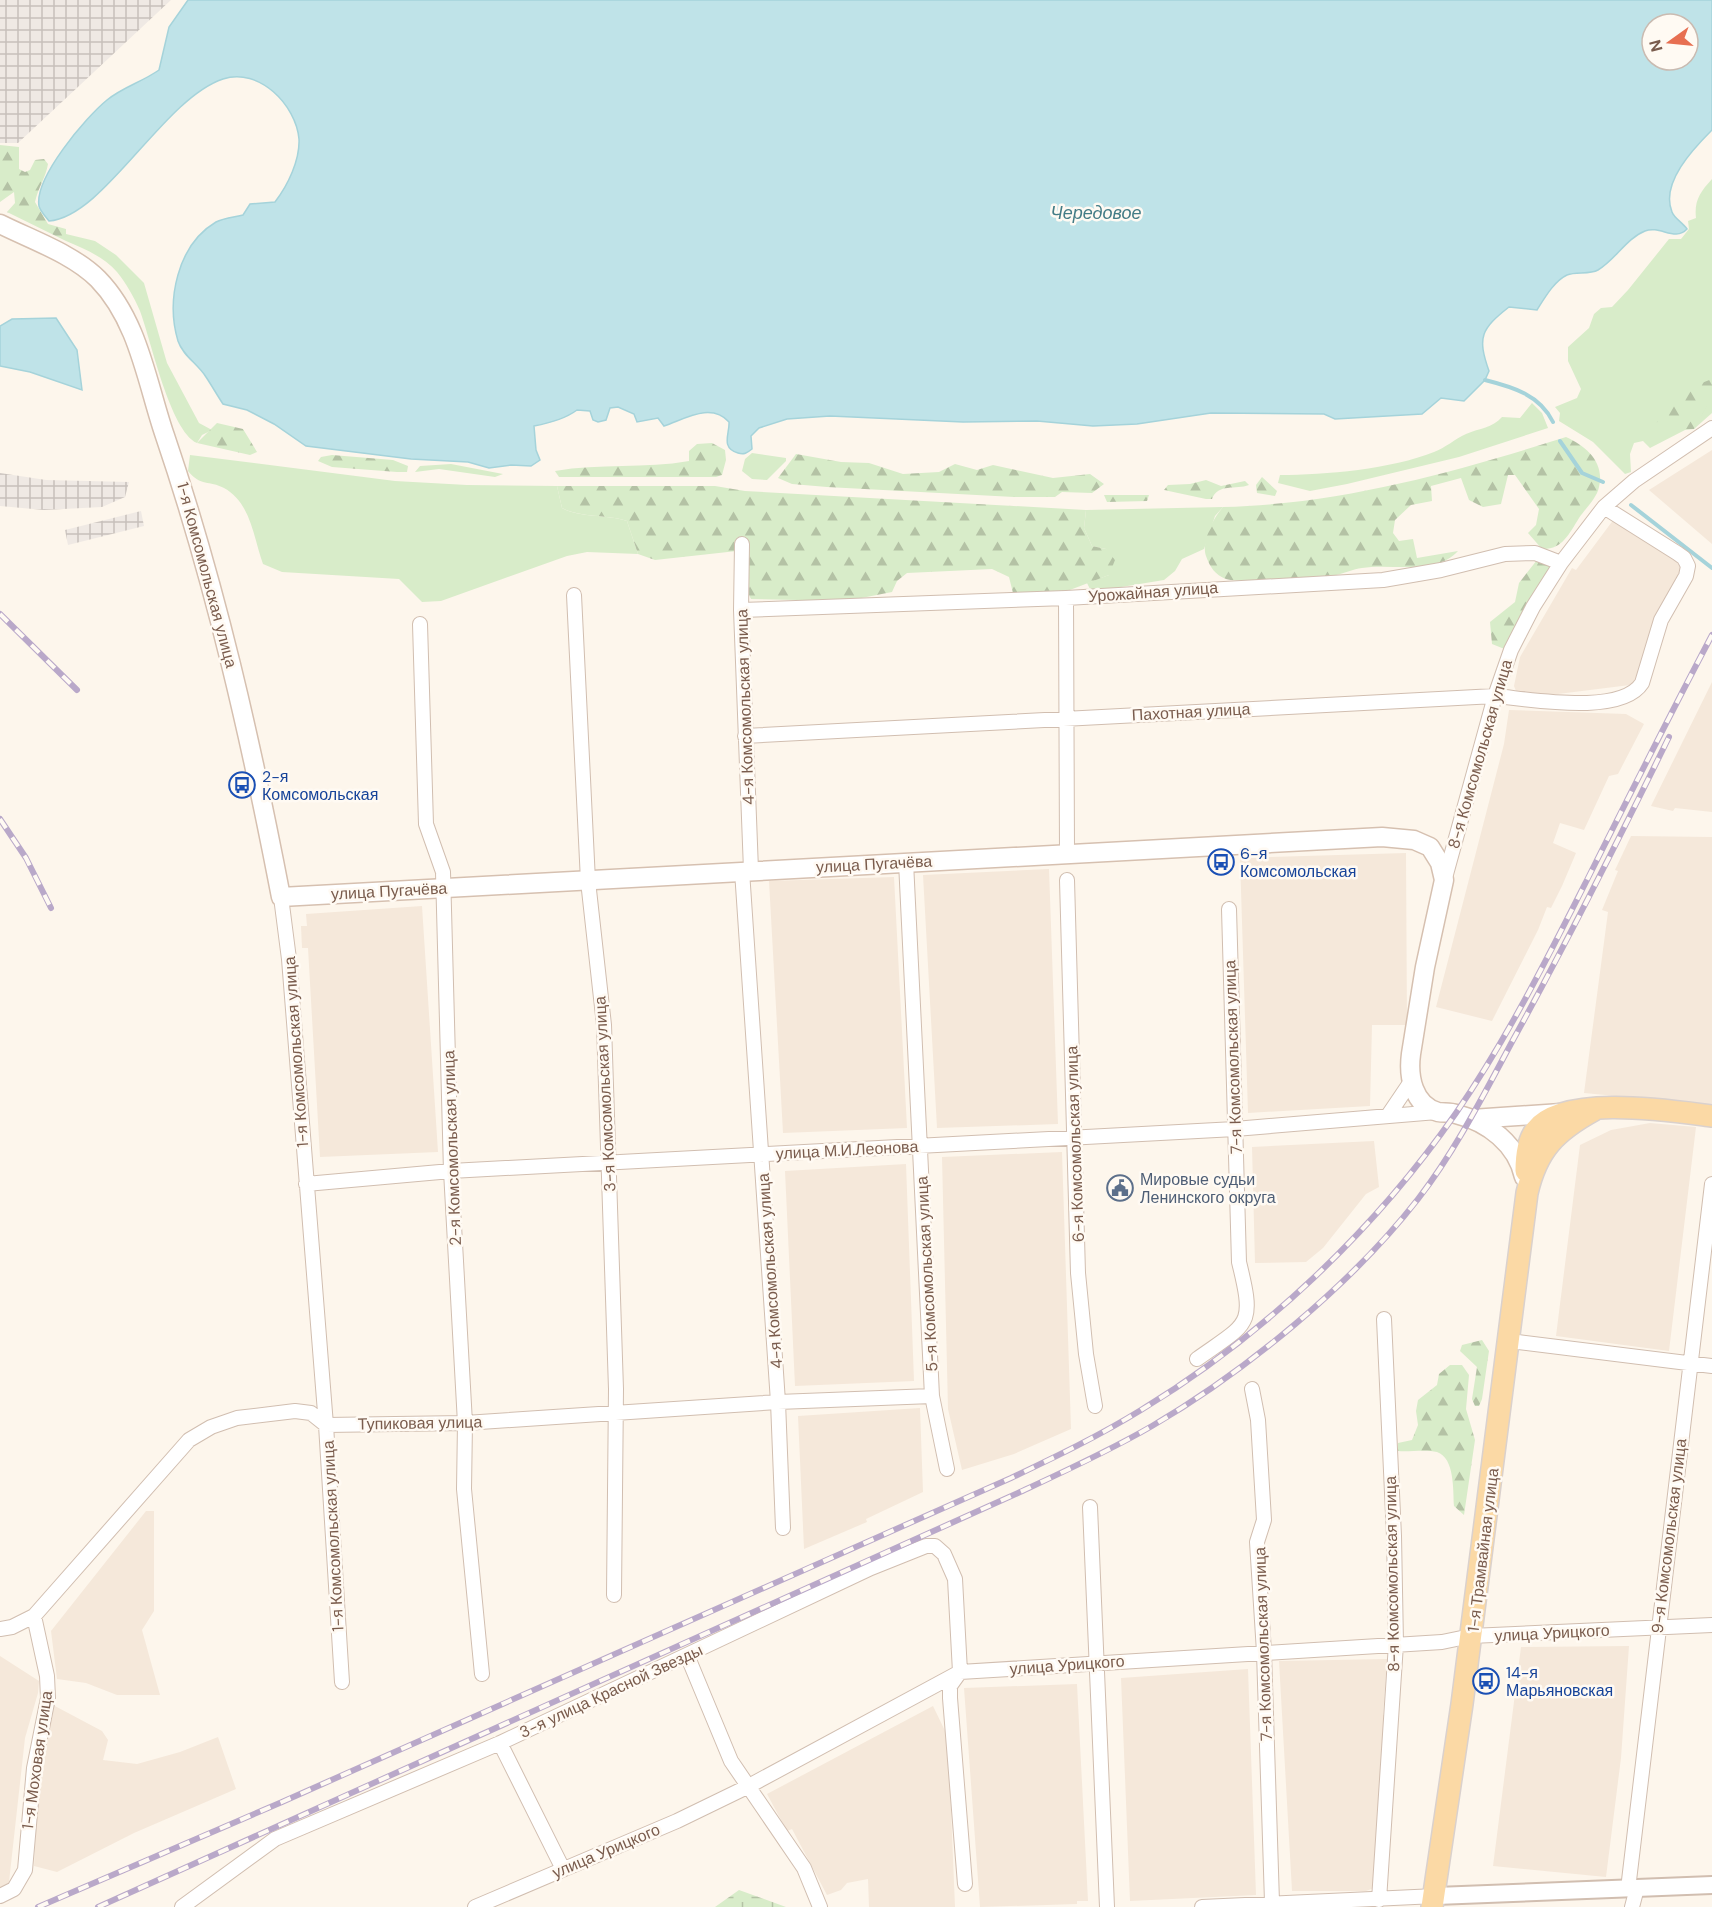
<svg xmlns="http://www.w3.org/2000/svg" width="1712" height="1907" viewBox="0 0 1712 1907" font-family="'DM Sans',sans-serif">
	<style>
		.residential { fill: #f5e8da }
		.industrial { fill: url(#industrial-grid) }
		.green { fill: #d8ecc9 }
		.forest { fill: url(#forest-firs) }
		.wetland { fill: url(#wetland-marsh) }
		.water { fill: #bfe3e8; stroke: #a5d3da; stroke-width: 1.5; fill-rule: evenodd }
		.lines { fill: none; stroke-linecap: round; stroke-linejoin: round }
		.stream { stroke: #a5d3da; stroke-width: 4 }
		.minor-casing { stroke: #d1beb0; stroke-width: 16 }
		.tertiary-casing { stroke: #d1beb0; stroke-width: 20 }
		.secondary-casing { stroke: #d6c0b0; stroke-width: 21 }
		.primary-casing { stroke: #dad1cd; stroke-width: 24 }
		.minor { stroke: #fff; stroke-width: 14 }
		.tertiary { stroke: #fff; stroke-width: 16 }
		.secondary { stroke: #fff; stroke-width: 18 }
		.primary { stroke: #fbd9a5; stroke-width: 21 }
		.rail-casing { stroke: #b9a8c9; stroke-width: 6 }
		.rail { stroke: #fffaf3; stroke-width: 4; stroke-dasharray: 11; stroke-linecap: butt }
		.labels { text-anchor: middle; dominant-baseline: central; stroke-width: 5; stroke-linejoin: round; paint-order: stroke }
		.street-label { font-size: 16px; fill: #7a5c4d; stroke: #fffaf3 }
		.transit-label { font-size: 16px; fill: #164399; stroke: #fffaf3; text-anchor: start }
		.service-label { font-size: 16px; fill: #4e5e75; stroke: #fffaf3; text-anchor: start }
		.water-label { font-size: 18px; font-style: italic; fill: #437c86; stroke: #fffaf3 }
	</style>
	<defs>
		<pattern id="industrial-grid" width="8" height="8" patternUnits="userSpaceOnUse" patternTransform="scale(1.5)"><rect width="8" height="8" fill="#efe9e4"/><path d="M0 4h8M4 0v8" fill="none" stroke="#c7c0bb"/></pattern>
		<pattern id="forest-firs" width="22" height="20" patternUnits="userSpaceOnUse" patternTransform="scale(1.5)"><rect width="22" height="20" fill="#d8ecc9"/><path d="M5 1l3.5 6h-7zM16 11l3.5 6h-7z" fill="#b4c2a5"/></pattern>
		<pattern id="wetland-marsh" width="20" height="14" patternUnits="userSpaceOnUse" patternTransform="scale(1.5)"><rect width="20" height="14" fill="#d8ecc9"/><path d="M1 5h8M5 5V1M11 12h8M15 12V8" fill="none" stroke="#b4c2a5"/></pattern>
	</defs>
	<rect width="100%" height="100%" fill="#fdf6ec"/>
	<!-- residential -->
	<path class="residential" d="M1712,450V544L1649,490Z
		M1614,519L1683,562L1638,684L1534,697L1518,696L1514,686L1520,657L1572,568L1576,570Z
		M1712,682V812L1675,808L1673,811L1651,806Z
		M1509,710L1626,714L1644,724L1618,774L1609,776L1584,830L1560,823L1553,843L1576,853L1562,886L1551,908L1547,907L1538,930L1492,1021L1436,1007L1504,744Z
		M1631,836L1712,837V1105L1584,1093L1608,912L1602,910L1618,871L1615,870Z
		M1406,853L1407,1025H1372L1370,1106L1248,1113L1240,858Z
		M1049,869L1058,1124L937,1128L923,875Z
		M894,877L907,1128L783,1133L769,881Z
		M422,906L438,1152L320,1157L308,948H302L301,926H307L306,914Z
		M1650,1123L1696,1127L1669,1351L1556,1336L1580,1145L1611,1130Z
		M1374,1141L1379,1187L1366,1194L1323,1248L1306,1262L1255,1263L1252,1147Z
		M1062,1152L1071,1429L1014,1454L962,1470L948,1409L942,1157Z
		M906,1164L914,1381L795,1386L785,1171Z
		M920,1408L923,1492L866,1519L867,1522L804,1549L798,1416Z
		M146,1511H154V1611L142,1630L160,1695H117L86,1683L57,1679L51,1631Z
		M1629,1646L1621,1758L1606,1877L1493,1866L1521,1647Z
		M0,1656L39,1681L38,1693L25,1738L8,1891H0Z
		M1387,1659L1383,1715H1388L1374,1888L1366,1891H1292L1279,1661Z
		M1248,1669L1256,1895L1130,1901L1121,1678Z
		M1077,1684L1088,1901H1077V1904L980,1907L964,1688Z
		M53,1705L102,1731L108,1740L103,1760L137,1764L180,1752L218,1737L236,1789L134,1833L57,1872L34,1866L39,1775Z
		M933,1706L948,1737L955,1907H869L868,1879L847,1883L841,1890L827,1895L792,1829L787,1831L767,1794Z"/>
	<!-- industrial -->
	<path class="industrial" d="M0,0H171L18,143H0Z
		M0,473L46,480L129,482L125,497L102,507L44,510L0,506Z
		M141,511L144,526L68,545L65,530Z"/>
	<!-- green -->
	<path class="green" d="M1712,179V413L1694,429L1685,430L1650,448L1643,441L1634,443L1630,454L1631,472L1625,474L1593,442L1559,421L1560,413L1555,407L1577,398L1581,389L1568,361V347L1589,328L1594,314L1601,308L1612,307L1628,290L1669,239H1681L1689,229L1688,221L1696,218C1694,201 1700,192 1712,179Z
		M66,234L95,241L116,255L144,283L167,363L199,423L212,430L202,435L197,443C170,431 151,340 140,311C134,297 126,283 117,272C104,257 83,248 66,241Z
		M1532,403L1542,413L1548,428L1459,457L1347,484L1310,491L1278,483L1280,475C1325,475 1392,469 1434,452C1445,448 1455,439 1466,434C1480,428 1492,428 1502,417L1520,418Z
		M752,453L786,458V461L767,480L752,479L742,471L745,459Z
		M190,455L395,481L467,485L557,486L562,508C580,518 606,514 627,521L638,554L587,552L567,556L441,601L422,602L399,579L282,572L263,564C253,536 251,503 224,488C209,480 201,487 188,471Z
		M451,464L503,474L495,477L439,469L415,472L420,466Z
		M1223,507L1215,516L1204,549L1182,559L1175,571L1164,580L1103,590L1090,589L1087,583L1109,575L1106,549L1092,546L1084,528L1086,510Z"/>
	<!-- forest -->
	<path class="forest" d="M0,145L19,147V169L25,172L30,170L35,160L44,159L48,164C46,177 38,188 35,202L48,224L66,229V241L7,212L15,203L14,192L0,202Z
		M1712,379V396L1694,429H1673L1663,420L1652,424L1650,412L1659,402L1678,398L1699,384Z
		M217,423L243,429L257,452L250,455L197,443Z
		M1566,437C1586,446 1605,462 1599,487C1597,498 1585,509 1579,518C1569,534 1562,550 1542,549L1528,533L1536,525L1539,509L1515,475H1508L1501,504L1483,507L1469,500L1461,478L1431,486L1432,501L1411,505L1395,520L1393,533L1399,541L1413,539L1417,558L1458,551C1435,576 1392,563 1362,568C1353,569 1345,573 1336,575C1317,579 1243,584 1226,579C1215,575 1210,567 1206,556C1201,542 1213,518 1223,507C1341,504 1455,472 1566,437Z
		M712,443L725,450L726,460L722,475L716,477H559L555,471C600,463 645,469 689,461V451L697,444Z
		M796,454L841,462L869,463L903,474L939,472L955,464L977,470L993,465L1053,478L1090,474L1104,484L1092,493L1062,492L1055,497H1014L827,487L792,484L778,478Z
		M332,455L393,460L408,466L407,472H397L332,467L318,461L321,457Z
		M1262,477L1277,491L1275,496L1257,493L1256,485Z
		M1206,480L1221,486L1245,481L1249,485C1236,490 1218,483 1212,499H1206L1164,490L1168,485L1190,484Z
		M557,486H715L745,491L1086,510L1084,528L1092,546L1106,549L1115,560L1109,575L1062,593H1013L1009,577L992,569L907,573L897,581L892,592L846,601L751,599L747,591L746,550L655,560L638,554L627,521C606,514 581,518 562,508Z
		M1104,495H1149L1147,501L1107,502Z
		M1537,560L1551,563L1550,569L1507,650L1492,644L1490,622L1515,602L1519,583Z
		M1482,1340L1489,1351L1482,1399L1479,1406H1475L1472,1399L1477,1367L1460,1351L1462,1345Z
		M1450,1365H1462L1469,1375L1466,1409L1475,1440L1464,1515L1454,1506C1453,1491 1455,1458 1437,1452C1426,1449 1410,1452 1398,1451V1443L1412,1440L1418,1425L1416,1411L1418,1400L1437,1385L1439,1374Z"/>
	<!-- wetland -->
	<path class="wetland" d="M739,1890L786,1907H715Z"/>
	<!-- water -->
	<path class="water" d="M188,0H1712V130C1694,148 1660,183 1672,212C1674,218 1683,223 1687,229C1675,242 1660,225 1645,231C1627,238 1615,260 1598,270C1589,275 1576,271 1567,275C1554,281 1544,299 1537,310L1509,307C1481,329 1477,337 1489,371L1485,380L1464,401L1441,398L1422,414L1335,419L1324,414L1211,413L1137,424L1093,426L1037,421L963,422L830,416L787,419L759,428L751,436L752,449C747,453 744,455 738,453C720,448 730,433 729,422C711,402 685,419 664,426L658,418L637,422L634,414L618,407L610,408L606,420L598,422L593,420L590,411L577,410C565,419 550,423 534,426L536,450L540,460L531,466L511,465L489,468L468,462L411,459L306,446L274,424L247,410L223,404C217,395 212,386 206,377C198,364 183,356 178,341C166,301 177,245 216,222C223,218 235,217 243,215L250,204L275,202C288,185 300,160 299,139C296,105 259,67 223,79C163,99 104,217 49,221C46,217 40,211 39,206C34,178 86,117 107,100C123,87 142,82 159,70L169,27ZM1652,24H1688V60H1652Z
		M56,318L77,350L82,390L30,372L0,366V326L12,319Z"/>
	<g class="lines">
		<!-- stream -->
		<path class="stream" d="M1485,380C1513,387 1540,395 1553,422
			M1560,441L1582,473L1603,482
			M1631,505L1712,568"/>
		<!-- minor casing -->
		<g class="minor-casing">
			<path id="minor" d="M742,544L741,610L751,870
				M574,595L588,881L604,1025L616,1389L614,1595
				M1066,598L1067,853
				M741,610L1066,598L1383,580L1441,570L1505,554L1535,553L1561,563
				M420,624L426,824L443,872L451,1171L465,1423L464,1489L482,1674
				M745,736L1495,696C1530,699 1621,716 1642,683L1661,620L1686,576L1688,566L1684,558L1677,553L1604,507
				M906,862L932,1396L947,1469
				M742,871L778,1402L783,1528
				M1445,878L1495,696L1511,650L1533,607L1561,563L1604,507L1634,481L1712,428
				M1067,880L1078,1273L1086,1354L1095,1406
				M281,897L289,959L326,1425L342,1682
				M1389,1114L1412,1080
				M306,1184L451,1171L1235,1129L1437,1112
				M1510,1341L1712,1366
				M1197,1359C1249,1322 1255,1327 1239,1262L1229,909
				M1252,1389L1258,1420L1264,1520L1257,1542L1264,1652L1272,1902
				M1090,1507L1107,1907
				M0,1629L12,1627L34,1616L189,1440L211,1427L237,1418L295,1411L311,1413L326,1425L465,1423L778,1402L932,1396
				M687,1655L731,1761L804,1868L820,1907
				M500,1743L563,1869
				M1628,1889L1712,1184
				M0,1896L14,1889L25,1870L34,1768L48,1698L47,1676L34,1616
				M1379,1900L1396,1644L1394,1536L1384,1319
				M182,1907L275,1839L500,1743L871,1568L926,1546H935L944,1554L955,1579L960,1672L950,1686V1698L965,1884
				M475,1907L677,1821L747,1787L960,1672L1442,1642L1471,1636L1712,1625
				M1202,1907L1436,1896
				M1632,1907L1637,1888"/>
		</g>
		<!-- tertiary casing -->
		<g class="tertiary-casing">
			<path id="tertiary" d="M1436,1896L1712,1885"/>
		</g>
		<!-- secondary casing -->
		<g class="secondary-casing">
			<path id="secondary" d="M0,224C32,240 73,254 98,279C139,321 147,384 165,436C216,586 251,741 281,897L1382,837L1414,840L1430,847L1440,863L1444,880L1425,967L1411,1054C1408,1076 1413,1105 1438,1112C1444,1113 1450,1112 1456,1114C1488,1122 1517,1144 1524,1177
				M1472,1119L1561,1113"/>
		</g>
		<!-- primary casing -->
		<g class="primary-casing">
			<path id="primary" d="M1526,1171C1526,1158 1528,1140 1536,1130C1563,1094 1672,1111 1712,1116
				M1432,1907L1462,1704L1527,1193C1537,1149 1556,1131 1594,1110"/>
		</g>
		<!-- minor -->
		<use href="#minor" class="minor"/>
		<!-- tertiary -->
		<use href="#tertiary" class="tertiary"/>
		<!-- secondary -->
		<use href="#secondary" class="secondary"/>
		<!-- primary -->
		<use href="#primary" class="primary"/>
		<!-- rail casing -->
		<g class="rail-casing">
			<path id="rail" d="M0,614L77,690
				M0,819L26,858L51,908
				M38,1907L282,1802L1011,1478C1055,1457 1099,1436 1141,1410C1263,1336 1374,1231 1456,1113C1507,1039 1548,957 1589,876C1629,796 1670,715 1712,635
				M98,1907L1018,1493C1063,1472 1109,1451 1152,1426C1246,1371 1351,1285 1418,1199C1456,1150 1484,1094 1513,1040C1568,940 1619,839 1669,737"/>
		</g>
		<!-- rail -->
		<use href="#rail" class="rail"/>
	</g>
	<!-- icons -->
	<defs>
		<g id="bus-ring" transform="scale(1.35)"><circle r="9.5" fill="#fffaf3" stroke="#1a4fb4" stroke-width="1.5"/><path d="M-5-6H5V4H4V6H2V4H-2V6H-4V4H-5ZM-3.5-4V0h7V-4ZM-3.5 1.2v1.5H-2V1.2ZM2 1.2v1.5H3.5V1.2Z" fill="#1a4fb4"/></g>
		<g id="civic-ring" transform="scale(1.35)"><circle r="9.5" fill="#fffaf3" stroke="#5c6f8a" stroke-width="1.5"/><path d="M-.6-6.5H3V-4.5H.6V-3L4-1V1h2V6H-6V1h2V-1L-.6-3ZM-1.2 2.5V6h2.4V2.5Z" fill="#5c6f8a"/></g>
	</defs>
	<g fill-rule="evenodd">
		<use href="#bus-ring" x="242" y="785"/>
		<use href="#bus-ring" x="1221" y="862"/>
		<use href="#civic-ring" x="1120" y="1188"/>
		<use href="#bus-ring" x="1486" y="1681"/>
	</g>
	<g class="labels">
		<!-- street labels -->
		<g class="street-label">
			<text transform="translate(207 575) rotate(75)">1-я Комсомольская улица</text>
			<text transform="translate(1153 592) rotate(-4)">Урожайная улица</text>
			<text transform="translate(745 707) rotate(-92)">4-я Комсомольская улица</text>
			<text transform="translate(1191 712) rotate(-3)">Пахотная улица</text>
			<text transform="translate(1480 754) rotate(-74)">8-я Комсомольская улица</text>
			<text transform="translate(874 864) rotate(-3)">улица Пугачёва</text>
			<text transform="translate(389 891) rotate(-3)">улица Пугачёва</text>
			<text transform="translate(296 1052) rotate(-94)">1-я Комсомольская улица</text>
			<text transform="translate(1233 1057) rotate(-92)">7-я Комсомольская улица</text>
			<text transform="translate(605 1094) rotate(-93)">3-я Комсомольская улица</text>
			<text transform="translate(1075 1144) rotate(-92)">6-я Комсомольская улица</text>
			<text transform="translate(452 1148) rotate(-92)">2-я Комсомольская улица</text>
			<text transform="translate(847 1150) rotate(-3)">улица М.И.Леонова</text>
			<text transform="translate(770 1271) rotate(-94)">4-я Комсомольская улица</text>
			<text transform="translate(927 1274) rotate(-93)">5-я Комсомольская улица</text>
			<text transform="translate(420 1423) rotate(-1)">Тупиковая улица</text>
			<text transform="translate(333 1536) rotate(-93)">1-я Комсомольская улица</text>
			<text transform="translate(1669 1536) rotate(-83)">9-я Комсомольская улица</text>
			<text transform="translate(1483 1550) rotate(-83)">1-я Трамвайная улица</text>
			<text transform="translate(1392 1574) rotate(-91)">8-я Комсомольская улица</text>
			<text transform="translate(1552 1633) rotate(-3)">улица Урицкого</text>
			<text transform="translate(1263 1644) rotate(-92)">7-я Комсомольская улица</text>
			<text transform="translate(1067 1665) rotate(-4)">улица Урицкого</text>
			<text transform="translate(611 1691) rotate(-25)">3-я улица Красной Звезды</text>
			<text transform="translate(37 1760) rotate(-82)">1-я Моховая улица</text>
			<text transform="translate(606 1851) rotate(-23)">улица Урицкого</text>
		</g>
		<!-- transit labels -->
		<g class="transit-label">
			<text x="262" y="776">2-я<tspan x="262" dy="18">Комсомольская</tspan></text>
			<text x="1240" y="853">6-я<tspan x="1240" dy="18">Комсомольская</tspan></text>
			<text x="1506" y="1672">14-я<tspan x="1506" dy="18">Марьяновская</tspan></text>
		</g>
		<!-- service labels -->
		<g class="service-label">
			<text x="1140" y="1179">Мировые судьи<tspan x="1140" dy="18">Ленинского округа</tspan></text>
		</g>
		<!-- water labels -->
		<g class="water-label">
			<text x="1096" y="213">Чередовое</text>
		</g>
	</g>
	<!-- north arrow -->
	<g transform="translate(1670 42) rotate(255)"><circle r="28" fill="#fffaf3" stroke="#cabbb1" stroke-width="1.5"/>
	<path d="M0-4.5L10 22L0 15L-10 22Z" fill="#e76f51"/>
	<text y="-9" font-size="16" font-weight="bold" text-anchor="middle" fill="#7a5c4d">N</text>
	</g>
</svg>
